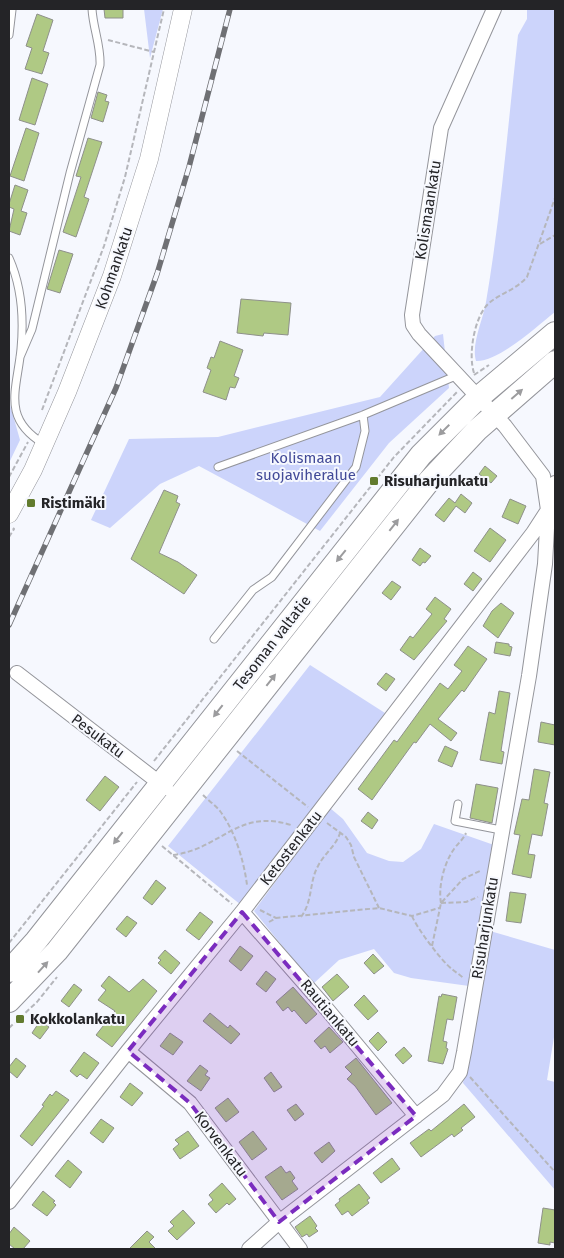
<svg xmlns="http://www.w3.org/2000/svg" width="564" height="1258" viewBox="0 0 564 1258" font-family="'Fira Sans',sans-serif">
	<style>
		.green { fill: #ccd4fb }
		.building { fill: #afc984; stroke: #8e908a }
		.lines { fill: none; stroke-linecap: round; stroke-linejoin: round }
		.service-casing { stroke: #94959b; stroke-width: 9 }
		.minor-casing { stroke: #94959b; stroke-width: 16 }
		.tertiary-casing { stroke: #94959b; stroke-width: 19 }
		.primary-casing { stroke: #94959b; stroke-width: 24 }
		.path { stroke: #b5b6bb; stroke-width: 2; stroke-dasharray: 5 2.5; stroke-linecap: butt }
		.service { stroke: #fff; stroke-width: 7 }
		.minor { stroke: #fff; stroke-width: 14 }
		.tertiary { stroke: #fff; stroke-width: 18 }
		.primary { stroke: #fff; stroke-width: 22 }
		.rail-casing { stroke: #6f7074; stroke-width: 5.5 }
		.rail { stroke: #f6f8fe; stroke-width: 4; stroke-dasharray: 11; stroke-linecap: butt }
		.oneway { fill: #9c9c9e }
		.marked { fill: #7b2cbf; fill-opacity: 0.2; stroke: #7b2cbf; stroke-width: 4; stroke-dasharray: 10 6; stroke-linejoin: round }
		.poi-dot { fill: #627b2e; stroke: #f6f8fe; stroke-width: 2 }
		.labels { text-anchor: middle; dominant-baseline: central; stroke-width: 4; stroke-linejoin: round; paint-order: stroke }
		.street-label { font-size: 15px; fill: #242427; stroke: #f6f8fe }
		.park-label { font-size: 15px; fill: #424a98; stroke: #f6f8fe }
		.poi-label { font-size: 15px; font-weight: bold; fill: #242427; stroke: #f6f8fe; text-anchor: start }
	</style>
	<rect width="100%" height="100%" fill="#f6f8fe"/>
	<!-- green -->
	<path class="green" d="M144,9H163L150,58Z
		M527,9H555V312C537,326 499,362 476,361C471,344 483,320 486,302C501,214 508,124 518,35L527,19Z
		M443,334L449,388L389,443L320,531L199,466L160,484L110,528L91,520L129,439L218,437L380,397L435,336Z
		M9,401L20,440L9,463Z
		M310,665L385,713L241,905L168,846Z
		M330,808L343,819L367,853L389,861L403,862L421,849L434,824L494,845L469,986L411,978L394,973L374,949L339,960L313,984L254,911Z
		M490,931L555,950V1031L547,1080L555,1082V1190L463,1083Z"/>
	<!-- building -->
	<path class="building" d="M104,9H123V18H105Z
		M37,14L53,20L43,51L49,53L42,74L25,69L32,48L26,46Z
		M32,78L48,84L35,125L19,120Z
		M98,92L107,95L105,101L109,102L103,122L91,118Z
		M26,128L39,133L24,181L10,176Z
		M88,138L102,142L84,197L89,199L76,237L63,232L81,177L76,176Z
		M15,185L28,190L21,211L27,213L20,235L9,231L14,209L9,207V204Z
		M59,250L73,254L60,293L47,289Z
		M241,299L291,303L288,335L264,333L263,336L237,333Z
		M220,341L243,350L234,376L239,378L235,388L230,387L226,400L203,392L211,370L207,368L211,357L214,358Z
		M485,466L497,476L491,483L479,474Z
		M164,490L178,496L176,502L180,504L159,553L178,562L197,575L184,594L131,559Z
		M461,494L472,503L465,513L456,506L444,522L435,515L449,498L455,503Z
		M510,499L526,506L518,524L502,517Z
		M490,528L506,540L490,562L474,551Z
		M420,548L431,556L425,563L423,562L420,566L412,560Z
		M473,572L482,579L473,591L464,584Z
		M392,581L401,587L391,600L382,593Z
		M435,597L451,609L444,619L447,621L414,660L400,650L410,636L413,638L432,614L426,609Z
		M501,603L514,613L498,638L483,626L492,611Z
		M496,642L509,644V646L512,647L510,656L494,653Z
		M468,646L487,659L464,692L462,690L438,719L457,733L451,741L430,724L416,743L414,742L372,800L358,789L394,740L397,742L440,683L448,689L462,671L454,665Z
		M386,673L395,679L386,691L377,684Z
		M499,691L510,693L501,751L504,752L502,764L480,760L489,712L495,714Z
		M541,722L555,725V745L538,742Z
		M445,746L458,752L452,767L438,761Z
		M534,769L550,772L544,803L548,804L542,836L532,834L528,854L535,855L531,878L512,874L520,835L514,834L522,799L529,800Z
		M105,776L119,787L100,811L86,800Z
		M476,784L498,788L492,823L470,818Z
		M368,812L378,820L372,829L361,821Z
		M156,880L166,888L152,905L143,898Z
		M510,892L526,894L521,923L506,921Z
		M200,912L213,922L199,940L186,930Z
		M127,916L137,923L126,937L116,929Z
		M240,946L253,956L241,971L229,961Z
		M165,950L180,963L171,974L158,963L161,960L158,958Z
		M373,954L384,966L374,974L364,963Z
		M266,971L276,979L266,992L256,984Z
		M337,974L349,987L333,1001L322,987Z
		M109,976L129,992L143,979L157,991L112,1047L96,1035L115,1011L98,1000L106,990L101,986Z
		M74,984L82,990L69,1007L61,1001Z
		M293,987L317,1014L306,1024L294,1010L292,1012L288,1007L283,1011L276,1002Z
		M442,994L457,997L453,1020L447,1019L443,1041L447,1042L446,1048L448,1049L443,1064L428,1061L439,996L441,997Z
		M364,995L378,1011L368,1020L354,1005Z
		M210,1013L228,1028L230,1025L240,1034L231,1044L203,1021Z
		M40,1021L49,1027L40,1039L32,1033Z
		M329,1027L343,1042L330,1053L325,1046L321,1049L314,1041Z
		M378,1032L387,1042L378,1051L369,1041Z
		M170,1033L183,1042L173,1055L160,1046Z
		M404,1047L412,1056L403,1064L395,1055Z
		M84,1052L99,1063L87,1079L80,1074L77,1077L70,1071Z
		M16,1058L26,1066L17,1078L9,1071V1067Z
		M356,1058L392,1103L376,1115L355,1086L347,1079L352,1074L345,1067Z
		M200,1065L208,1071L205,1075L210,1078L201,1091L187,1081Z
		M271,1072L282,1087L274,1092L264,1078Z
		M130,1083L143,1093L132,1106L120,1097Z
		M56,1091L69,1100L32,1146L20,1136L44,1106L42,1105L50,1094L52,1096Z
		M228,1098L239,1112L226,1122L215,1108Z
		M296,1104L304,1114L295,1121L287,1110Z
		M464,1104L475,1117L461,1128L463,1130L454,1137L452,1134L421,1157L410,1143L429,1129L431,1131Z
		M101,1119L114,1128L103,1143L90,1133Z
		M188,1131L199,1146L180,1159L173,1149L179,1144L175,1140Z
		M253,1131L267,1149L252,1160L239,1142Z
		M329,1142L335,1151L322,1163L314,1153Z
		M392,1158L400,1169L381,1183L373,1173Z
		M68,1160L82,1172L70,1188L55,1176Z
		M281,1166L286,1173L290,1171L295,1178L292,1181L298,1189L282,1200L265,1177Z
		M222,1183L236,1199L229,1205L227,1203L216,1213L208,1204L213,1200L209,1195Z
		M359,1184L370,1198L367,1200L369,1203L352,1216L348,1211L342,1215L335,1205L340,1201L339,1199Z
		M43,1191L55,1201L53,1202L56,1205L47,1216L32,1205Z
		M543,1208L555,1210V1243L550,1242V1245L538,1243Z
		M183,1210L195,1223L177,1240L168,1231L174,1226L170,1222Z
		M310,1216L317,1226L315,1228L318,1231L309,1237L307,1234L302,1237L295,1227Z
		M14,1227L30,1241L23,1249H15L9,1244V1234Z
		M147,1231L154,1237L149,1242L156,1249H129Z"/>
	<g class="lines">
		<!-- service casing -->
		<g class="service-casing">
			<path id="service" d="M9,35L12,10
				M9,258C22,287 24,317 21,349C17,390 1,418 44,444
				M20,357L32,329L70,173L100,65C101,46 93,28 92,9
				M218,467L363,415L458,375
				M214,639L253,590L272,577L356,467L365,431L363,415
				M458,804L455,821L501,830"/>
		</g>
		<!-- minor casing -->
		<g class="minor-casing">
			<path id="minor" d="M17,673L166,788
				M242,912L326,1008L416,1116
				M128,1051L190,1103L300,1249
				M9,1202L128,1051L242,912L533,533L548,510L555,483
				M249,1249L279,1222L443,1095L460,1072L464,1052L529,676L545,564L548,510L543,476L505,426L419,334L413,325L412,315L441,128L494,9"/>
		</g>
		<!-- tertiary casing -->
		<g class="tertiary-casing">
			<path id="tertiary" d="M9,514L33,470L67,392L112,276L149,159L183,9"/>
		</g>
		<!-- primary casing -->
		<g class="primary-casing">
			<path id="primary" d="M9,971L36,941L421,455L479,397L555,333
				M9,1001L57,951L429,481L477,430L555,362"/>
		</g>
		<!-- path -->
		<path class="path" d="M108,40L154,52
			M555,126V140
			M540,244L555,235
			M474,373C468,355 474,318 488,304C500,293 516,290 527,277L555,198
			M474,375L489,365
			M42,410L104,246L125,177L164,9
			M9,477L28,442
			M9,537L14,529L13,528
			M237,751L308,807
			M154,761L394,457L457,392
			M203,795C208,800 215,805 220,811C235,831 244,861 247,885
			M327,823L346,837L351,845L354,857L379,908
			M162,846L232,904
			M173,855C221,849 238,808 291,825
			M441,903C438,887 444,863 454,849C458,843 463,840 466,833
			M441,903L466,902L478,897
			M260,910L276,918
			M412,916C416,927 443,963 452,969C456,973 460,974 464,979
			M301,917C313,901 309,882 318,866C324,854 336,846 340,833
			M269,922L276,918L379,908L412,916L439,908
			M9,943L137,782
			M432,946L441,903L463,879L482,870
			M9,1028L37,1002L57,977
			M470,1077L555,1172"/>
		<!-- service -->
		<use href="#service" class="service"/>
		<!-- minor -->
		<use href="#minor" class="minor"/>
		<!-- tertiary -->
		<use href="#tertiary" class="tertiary"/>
		<!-- primary -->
		<use href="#primary" class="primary"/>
		<!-- rail casing -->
		<g class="rail-casing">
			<path id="rail" d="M9,625L116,388L157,274L189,167L230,9"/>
		</g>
		<!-- rail -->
		<use href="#rail" class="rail"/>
	</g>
	<!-- one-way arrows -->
	<defs><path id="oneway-solid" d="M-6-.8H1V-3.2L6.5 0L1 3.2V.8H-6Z" transform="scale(1.25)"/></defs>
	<g class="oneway">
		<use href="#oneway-solid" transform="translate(517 394) rotate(-41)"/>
		<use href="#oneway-solid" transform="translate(444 430) rotate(135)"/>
		<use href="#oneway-solid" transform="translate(394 525) rotate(-52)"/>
		<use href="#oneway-solid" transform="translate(341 556) rotate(129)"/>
		<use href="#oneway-solid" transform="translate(271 680) rotate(-52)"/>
		<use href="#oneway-solid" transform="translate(218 711) rotate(128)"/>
		<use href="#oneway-solid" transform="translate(118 838) rotate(128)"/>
		<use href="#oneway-solid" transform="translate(43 967) rotate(-48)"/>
	</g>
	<!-- marked area -->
	<path class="marked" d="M242,912L416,1116L279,1222L190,1103L128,1051Z"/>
	<!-- markers -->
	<g class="poi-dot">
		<rect x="369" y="476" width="10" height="10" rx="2.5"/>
		<rect x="26" y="498" width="10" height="10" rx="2.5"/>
		<rect x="15" y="1014" width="10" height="10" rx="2.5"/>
	</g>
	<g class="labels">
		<!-- street labels -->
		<g class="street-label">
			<text transform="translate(428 210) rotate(-81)">Kolismaankatu</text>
			<text transform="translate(114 268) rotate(-71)">Kohmankatu</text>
			<text transform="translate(272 643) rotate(-52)">Tesoman valtatie</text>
			<text transform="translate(98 736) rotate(37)">Pesukatu</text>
			<text transform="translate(291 848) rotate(-52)">Ketostenkatu</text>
			<text transform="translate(485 928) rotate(-81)">Risuharjunkatu</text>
			<text transform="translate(330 1013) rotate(50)">Rautiankatu</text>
			<text transform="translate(221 1144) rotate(53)">Korvenkatu</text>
		</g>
		<!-- park labels -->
		<g class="park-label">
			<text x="306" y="458">Kolismaan<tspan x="306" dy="17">suojaviheralue</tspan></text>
		</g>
		<!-- poi labels -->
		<g class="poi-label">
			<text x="384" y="481">Risuharjunkatu</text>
			<text x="41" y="503">Ristimäki</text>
			<text x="30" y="1019">Kokkolankatu</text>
		</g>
	</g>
	<!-- border -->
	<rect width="564" height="1258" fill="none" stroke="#242427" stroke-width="20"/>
</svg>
